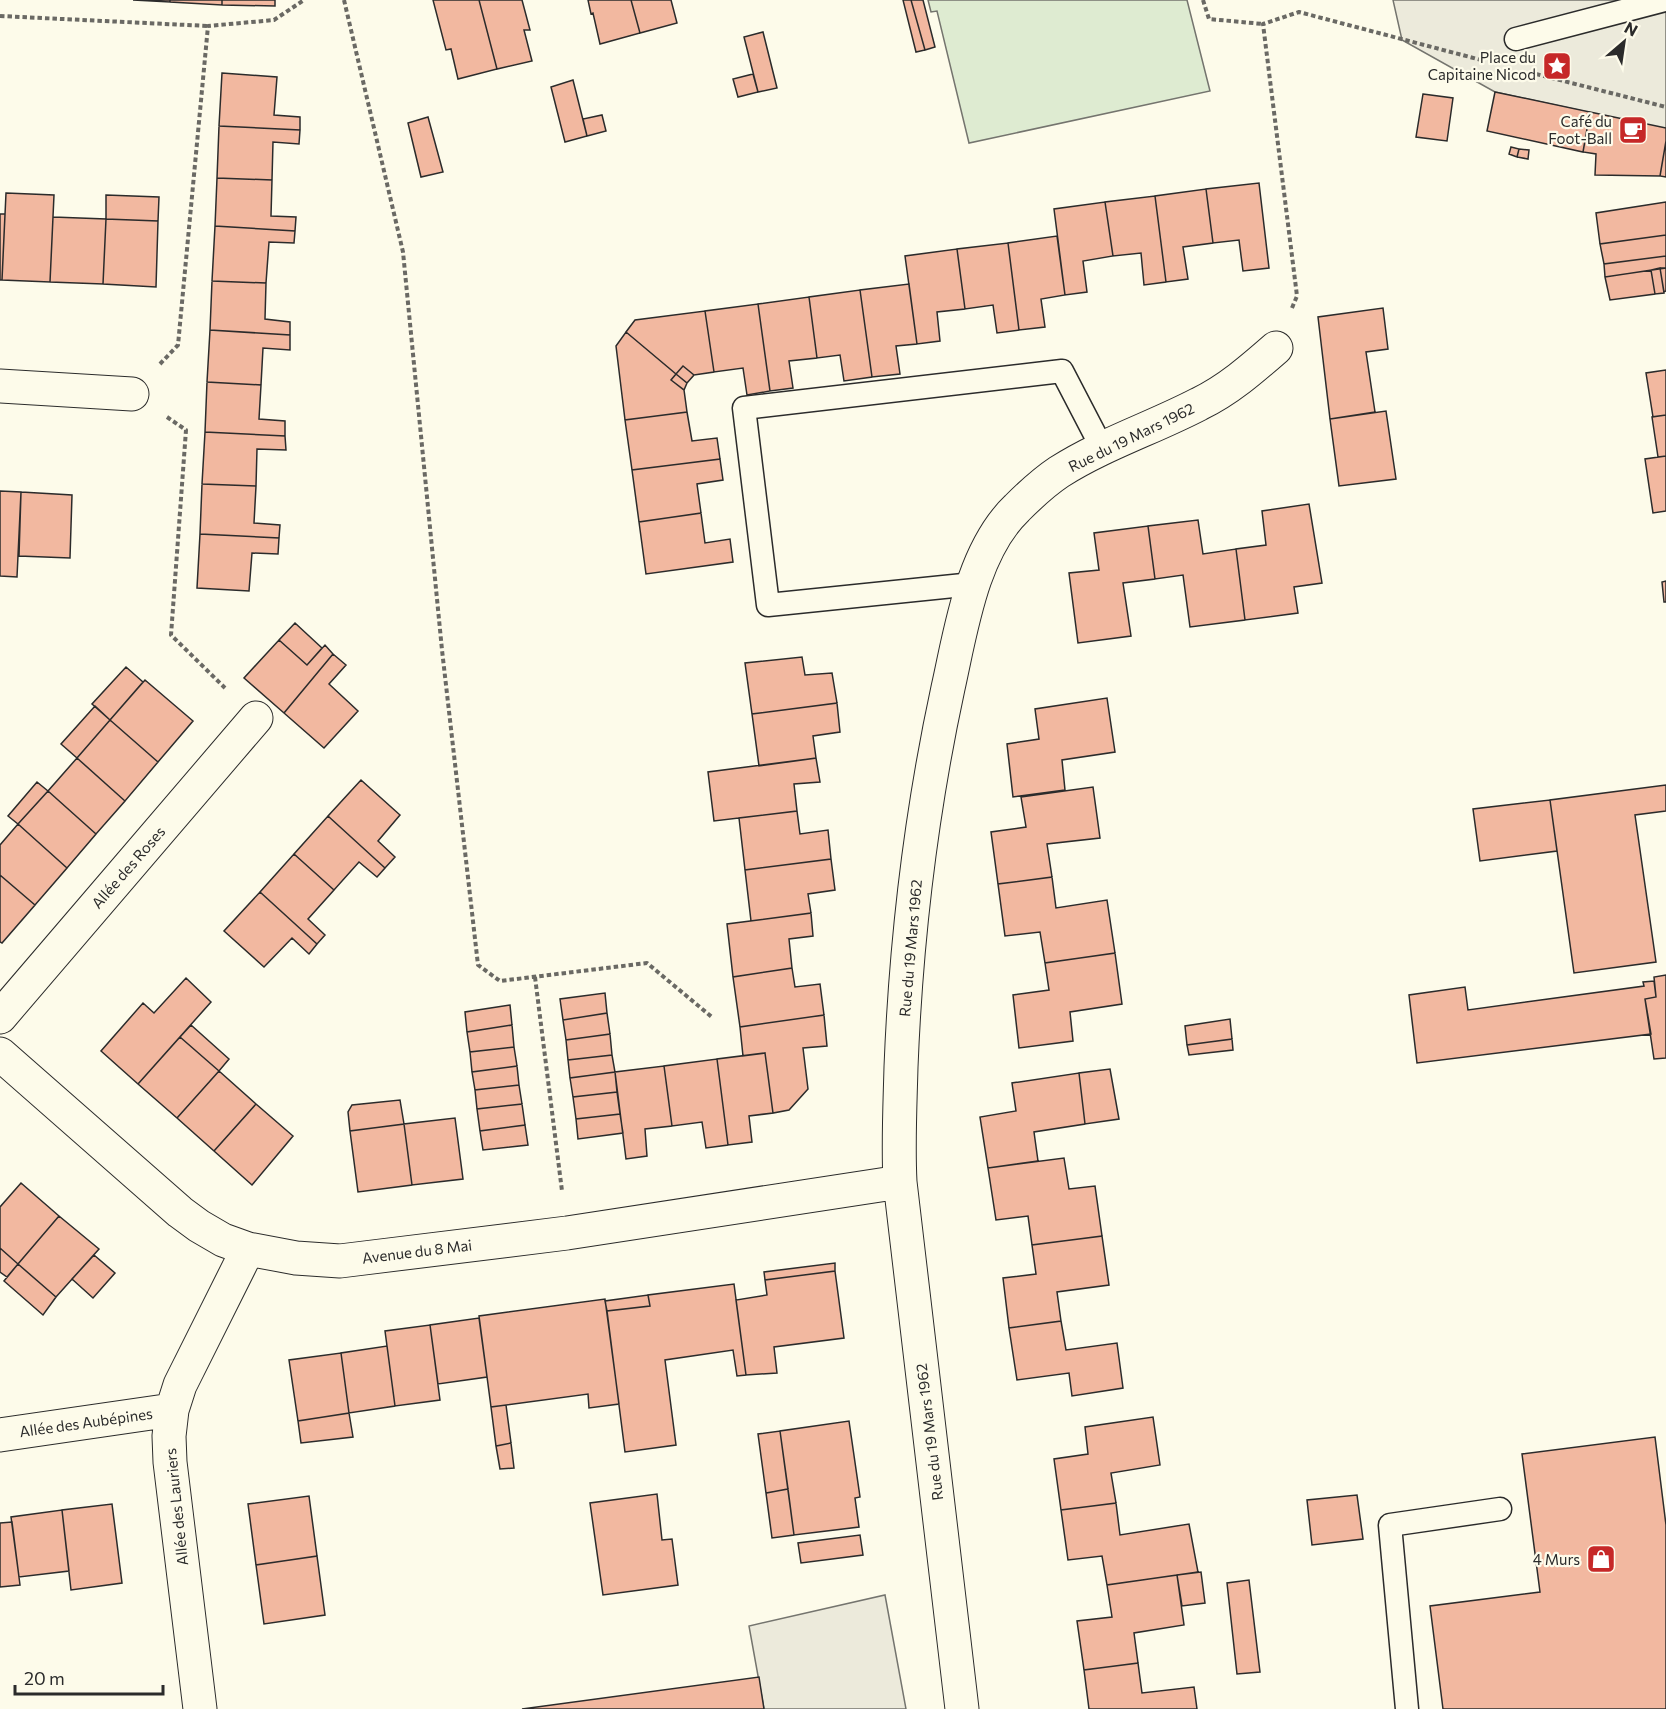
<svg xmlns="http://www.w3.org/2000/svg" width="1666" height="1709" viewBox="0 0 1666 1709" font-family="Commissioner,sans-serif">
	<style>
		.green { fill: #deebd1; stroke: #74746e; stroke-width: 1.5 }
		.parking { fill: #eceadb; stroke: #74746e; stroke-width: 1.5 }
		.building { fill: #f2b8a0; stroke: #2b2b2b; stroke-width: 1.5 }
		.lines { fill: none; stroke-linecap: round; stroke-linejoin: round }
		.service-casing { stroke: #2b2b2b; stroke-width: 25 }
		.minor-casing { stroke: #2b2b2b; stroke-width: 35 }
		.path { stroke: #6a6964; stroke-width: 4; stroke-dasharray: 4.5 3; stroke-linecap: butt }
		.service { stroke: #fdfbea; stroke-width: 22 }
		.minor { stroke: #fdfbea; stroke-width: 33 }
		.labels { text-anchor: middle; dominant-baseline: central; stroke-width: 4.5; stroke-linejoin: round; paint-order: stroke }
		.poi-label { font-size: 15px; fill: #2b2b2b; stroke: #fdfbea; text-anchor: end }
		.street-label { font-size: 15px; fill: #2b2b2b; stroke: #fdfbea }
	</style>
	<rect width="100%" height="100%" fill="#fdfbea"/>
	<!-- green -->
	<path class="green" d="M928,0H1187L1210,91L969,143L937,11L931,12Z"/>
	<!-- parking -->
	<path class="parking" d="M1393,0H1666V129L1495,92L1402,40Z
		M885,1595L906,1709H764L749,1626Z"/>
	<!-- building -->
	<path class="building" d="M133,0H170V2Z
		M170,0H222V5L170,2Z
		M222,0H275V6L222,5Z
		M433,0H479L497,69L458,79L451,49L446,50Z
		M479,0H522L530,30H524L532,61L497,69Z
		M588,0H631L640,33L600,44L593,13L591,14Z
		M631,0H671L677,23L640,33Z
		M903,0H911L925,50L916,52Z
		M911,0H923L935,47L925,50Z
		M763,32L777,88L758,92L744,37Z
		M222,73L277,77L274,115L300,117V130L219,126Z
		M753,74L758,92L738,97L733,79Z
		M573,80L587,136L565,142L551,87Z
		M1495,92L1590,112L1583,152L1487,131Z
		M1423,94L1453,98L1447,141L1416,137Z
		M1590,112L1666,128V141L1660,176L1595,175L1596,154L1583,152Z
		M602,115L606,131L587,136L583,119Z
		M428,117L443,172L421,177L408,123Z
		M219,126L300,130L299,144L273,142L272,180L217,178Z
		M1666,141V177L1660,176Z
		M1511,147L1519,149L1517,157L1509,154Z
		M1519,149L1529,150L1528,159L1517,157Z
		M217,178L272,180L271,216L296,217L295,231L215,226Z
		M1259,183L1269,268L1243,271L1239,240L1213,243L1206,189Z
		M1206,189L1213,243L1183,247L1188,279L1166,282L1155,196Z
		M6,193L54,195L50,282L2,280Z
		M106,195L159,197L158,221L106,219Z
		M1155,196L1166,282L1144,285L1141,253L1113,256L1105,202Z
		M1105,202L1113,256L1083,261L1087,292L1065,295L1054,209Z
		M1666,202V235L1600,244L1596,213Z
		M0,214H5L2,280H0Z
		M53,217L106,219L103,284L50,282Z
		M106,219L158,221L156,287L103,284Z
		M215,226L295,231L294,243L269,242L266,283L212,281Z
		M1666,235V256L1604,264L1600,244Z
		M1057,236L1065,295L1041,299L1045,327L1019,330L1008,243Z
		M1008,243L1019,330L997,333L993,305L965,309L957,249Z
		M957,249L965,309L937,312L940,341L917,344L905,256Z
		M1666,256V268L1605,277L1604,264Z
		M1660,268L1664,293L1655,294L1651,270Z
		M1660,268H1666V291L1664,292Z
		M1651,270L1655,294L1610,300L1605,277Z
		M212,281L266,283L265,319L290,322V335L210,330Z
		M909,284L917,344L896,346L900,374L872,377L860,290Z
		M860,290L872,377L844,381L840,355L817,358L809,297Z
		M809,297L817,358L789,361L793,388L770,391L758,304Z
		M758,304L770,391L747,395L743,368L714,372L705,311Z
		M1383,308L1388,349L1366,352L1375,412L1330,419L1318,317Z
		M705,311L714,372L694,375L683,366L676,374L626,332L635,320Z
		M210,330L290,335V350L263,348L261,385L207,382Z
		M626,332L676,374L671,380L684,390L687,412L625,420L616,346Z
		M683,366L694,375L687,383L676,374Z
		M1666,370V415L1653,417L1646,373Z
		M676,374L687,383L684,390L671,380Z
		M207,382L261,385L259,419L285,421V436L205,432Z
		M1386,411L1396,479L1339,486L1330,419Z
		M687,412L692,441L717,438L720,459L632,470L625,420Z
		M1666,415V456L1658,457L1652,417Z
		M205,432L285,436L286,450L257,449L256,486L202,484Z
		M1666,456V511L1653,513L1645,459Z
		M720,459L723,480L697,484L701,513L639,522L632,470Z
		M202,484L256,486L254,523L280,525L279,538L200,534Z
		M0,491L21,492L17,577L0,576Z
		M21,492L72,495L70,558L19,556Z
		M1309,504L1322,583L1294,587L1298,613L1245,620L1236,549L1266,545L1262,511Z
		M701,513L705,543L730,539L733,562L646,574L639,522Z
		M1198,520L1203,554L1236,549L1245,620L1190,627L1183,575L1155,579L1148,526Z
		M1148,526L1155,579L1123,583L1131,636L1078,643L1069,573L1099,570L1094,533Z
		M200,534L279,538L278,554L252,553L249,591L197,588Z
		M1666,581V602H1664L1662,582Z
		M295,623L322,648L307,665L279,640Z
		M279,640L307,665L325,645L333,654L284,713L244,678Z
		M333,654L346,665L329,684L358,711L324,748L284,713Z
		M802,657L805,675L832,673L837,703L752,714L745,663Z
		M126,667L143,682L110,720L92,704Z
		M145,680L193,721L158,762L110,720Z
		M1107,698L1115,752L1062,760L1065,790L1013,797L1007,744L1039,739L1035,709Z
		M837,703L840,732L813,736L816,758L759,766L752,714Z
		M95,706L110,720L77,758L61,744Z
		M110,720L158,762L125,801L77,758Z
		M77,758L125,801L96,834L48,791Z
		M816,758L820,782L794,784L797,811L714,821L708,772Z
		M361,780L400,815L378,841L395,857L385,868L328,816Z
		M37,782L48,791L18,824L8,816Z
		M1666,785V811L1635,815L1656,962L1574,973L1550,800Z
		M1093,787L1100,838L1047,844L1052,877L998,884L991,832L1026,827L1021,797Z
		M48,791L96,834L67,868L18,824Z
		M1550,800L1557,851L1480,861L1473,809Z
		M797,811L800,834L828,830L831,859L745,870L739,818Z
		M328,816L385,868L377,877L359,862L334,890L294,854Z
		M18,824L67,868L35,905L0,875V845Z
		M294,854L334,890L308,919L325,935L317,944L260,892Z
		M831,859L835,890L808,894L811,913L751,921L745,870Z
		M0,875L35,905L2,943L0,942Z
		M1052,877L1056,908L1107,900L1115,953L1045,963L1040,932L1005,936L998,884Z
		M260,892L317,944L309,954L292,938L264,967L224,931Z
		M811,913L813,936L789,939L792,968L733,977L727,924Z
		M1115,953L1122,1004L1070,1012L1073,1041L1019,1048L1013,995L1049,990L1045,963Z
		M792,968L795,987L820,984L824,1015L740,1027L733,977Z
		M1666,975V1058L1654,1059L1645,999L1656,997L1654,977Z
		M186,978L211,1002L138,1084L101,1051L143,1003L154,1013Z
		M1654,981L1656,997L1645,999L1651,1034L1417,1063L1409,995L1465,987L1468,1010L1644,986L1643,982Z
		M605,993L607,1013L563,1020L560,999Z
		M510,1005L512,1025L467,1032L465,1012Z
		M607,1013L610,1034L566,1040L563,1020Z
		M824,1015L827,1046L803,1048L808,1089L789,1110L773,1113L765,1053L743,1056L740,1027Z
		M1230,1019L1232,1039L1187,1045L1185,1026Z
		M191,1025L229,1059L219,1071L180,1037Z
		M512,1025L514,1047L470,1052L467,1032Z
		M610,1034L612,1055L568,1060L566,1040Z
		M180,1037L219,1071L177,1118L138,1084Z
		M1232,1039L1233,1050L1189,1055L1187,1045Z
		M514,1047L517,1066L472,1072L470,1052Z
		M765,1053L773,1113L749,1116L752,1142L728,1145L717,1059Z
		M612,1055L615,1072L570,1078L568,1060Z
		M717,1059L728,1145L706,1148L702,1122L672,1126L664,1066Z
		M517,1066L519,1085L475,1090L472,1072Z
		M664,1066L672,1126L645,1129L647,1156L626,1159L615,1072Z
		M1110,1069L1119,1119L1085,1124L1079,1073Z
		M219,1071L256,1104L214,1151L177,1118Z
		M615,1072L617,1092L573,1097L570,1078Z
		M1079,1073L1085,1124L1034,1132L1038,1161L988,1168L980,1117L1016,1111L1012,1083Z
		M519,1085L522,1104L477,1109L475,1090Z
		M617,1092L620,1114L576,1119L573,1097Z
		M400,1100L404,1124L350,1131L348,1112L352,1105Z
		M256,1104L293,1136L252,1185L214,1151Z
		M522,1104L525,1125L480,1131L477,1109Z
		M620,1114L623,1133L578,1139L576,1119Z
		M455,1118L463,1179L412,1185L404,1124Z
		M404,1124L412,1185L358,1192L350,1131Z
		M525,1125L528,1145L483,1150L480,1131Z
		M1064,1158L1069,1189L1095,1186L1102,1236L1032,1245L1028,1216L996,1220L988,1168Z
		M21,1183L59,1216L18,1264L0,1248V1207Z
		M59,1216L99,1249L56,1297L18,1264Z
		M1102,1236L1109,1285L1057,1292L1061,1321L1009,1328L1003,1278L1036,1274L1032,1245Z
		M0,1248L18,1264L7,1277L0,1272Z
		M94,1255L115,1273L93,1298L72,1279Z
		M835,1263V1271L765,1280L764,1272Z
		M18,1264L56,1297L43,1315L4,1281Z
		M835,1271L844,1338L774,1347L777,1373L746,1375L736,1300L767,1295L765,1280Z
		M734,1284L746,1375L737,1376L733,1350L665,1360L676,1445L625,1452L607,1311L650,1306L648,1295Z
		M648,1295L650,1306L607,1311L605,1301Z
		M605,1299L619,1404L589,1408L588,1394L491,1407L479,1316Z
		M479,1318L487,1377L438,1384L430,1325Z
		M1061,1321L1066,1350L1117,1343L1123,1388L1072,1396L1069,1373L1017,1380L1009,1328Z
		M430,1325L440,1400L395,1406L385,1331Z
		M387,1346L395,1406L349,1413L341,1353Z
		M341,1353L349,1413L298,1421L289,1360Z
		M506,1405L511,1443L496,1446L491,1407Z
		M349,1413L353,1437L301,1443L298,1421Z
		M1153,1417L1160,1465L1111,1473L1116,1503L1061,1510L1054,1459L1088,1454L1085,1427Z
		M849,1421L860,1497L855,1498L859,1527L794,1535L780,1431Z
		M780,1431L788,1489L766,1493L758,1434Z
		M1655,1437L1666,1525V1709H1443L1430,1606L1540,1592L1522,1454Z
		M511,1443L514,1468L500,1469L496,1446Z
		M788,1489L794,1535L772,1538L766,1493Z
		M657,1494L662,1540L672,1539L678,1585L603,1595L590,1503Z
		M1357,1495L1363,1539L1312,1545L1307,1500Z
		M309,1496L317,1556L256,1565L248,1504Z
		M1116,1503L1120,1535L1189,1524L1198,1572L1107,1585L1102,1556L1068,1560L1061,1510Z
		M112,1504L122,1583L71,1590L62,1510Z
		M62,1510L69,1571L19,1577L11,1517Z
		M12,1522L20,1585L0,1587V1523Z
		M860,1535L863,1555L801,1563L798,1543Z
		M317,1556L325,1615L264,1624L256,1565Z
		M1201,1572L1205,1603L1182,1606L1177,1575Z
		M1177,1575L1184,1625L1134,1633L1138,1663L1084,1670L1077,1621L1112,1617L1107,1585Z
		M1249,1580L1260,1672L1237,1674L1227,1583Z
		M1138,1663L1142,1693L1194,1687L1197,1709H1089L1084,1670Z
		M759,1677L764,1709H522Z"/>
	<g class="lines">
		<!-- service casing -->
		<g class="service-casing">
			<path id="service" d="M1516,39L1665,0
				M973,584L768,605L744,408L1062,371L1102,448
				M1407,1709L1390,1525L1500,1509"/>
		</g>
		<!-- minor casing -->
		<g class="minor-casing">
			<path id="minor" d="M0,386L132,394
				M0,1017L256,718
				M0,1054L180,1212L199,1226L223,1240L248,1249L296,1258L340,1261L567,1233L900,1182
				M0,1435L172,1410
				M200,1709L170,1462L169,1436L172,1410L180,1385L248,1249
				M962,1709L900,1182C898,1144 900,1106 901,1067C906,939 921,813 948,688C961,630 972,551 1017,508C1030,495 1044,482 1059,472C1103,444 1153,428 1199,404C1228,390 1252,369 1276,348"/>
		</g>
		<!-- path -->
		<path class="path" d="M344,0L403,252L442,650L478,965L500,981L647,963L713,1018
			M1203,0L1209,19L1263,24
			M0,16L208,26
			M1536,74L1666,107
			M1292,308L1297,296L1263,24L1299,12L1485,61
			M160,364L178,345L208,26L274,20L304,0
			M167,417L186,430L171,635L225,688
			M535,977L562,1191"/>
		<!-- service -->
		<use href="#service" class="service"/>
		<!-- minor -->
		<use href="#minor" class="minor"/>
	</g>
	<!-- icons -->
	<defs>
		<g id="sight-square" transform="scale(1.5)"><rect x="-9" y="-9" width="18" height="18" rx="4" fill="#c62828" stroke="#fdfbea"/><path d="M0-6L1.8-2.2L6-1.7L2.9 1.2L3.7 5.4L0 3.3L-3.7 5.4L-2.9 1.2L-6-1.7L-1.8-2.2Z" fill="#fff"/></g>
		<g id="cafe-square" transform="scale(1.5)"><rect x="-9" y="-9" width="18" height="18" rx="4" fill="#c62828" stroke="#fdfbea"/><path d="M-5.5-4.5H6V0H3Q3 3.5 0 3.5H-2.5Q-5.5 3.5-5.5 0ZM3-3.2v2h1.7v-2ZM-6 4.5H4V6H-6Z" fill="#fff"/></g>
		<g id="shop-square" transform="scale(1.5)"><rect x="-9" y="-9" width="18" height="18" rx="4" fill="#c62828" stroke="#fdfbea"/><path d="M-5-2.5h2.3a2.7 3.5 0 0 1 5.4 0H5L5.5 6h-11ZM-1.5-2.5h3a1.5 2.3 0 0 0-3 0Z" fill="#fff"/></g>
	</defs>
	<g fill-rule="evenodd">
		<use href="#sight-square" x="1557" y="66"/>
		<use href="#cafe-square" x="1633" y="130"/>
		<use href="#shop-square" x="1601" y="1559"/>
	</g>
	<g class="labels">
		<!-- poi labels -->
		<g class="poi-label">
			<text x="1536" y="57">Place du<tspan x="1536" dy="17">Capitaine Nicod</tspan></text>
			<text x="1612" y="121">Café du<tspan x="1612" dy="17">Foot-Ball</tspan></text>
			<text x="1580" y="1559">4 Murs</text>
		</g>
		<!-- street labels -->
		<g class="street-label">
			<text transform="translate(1131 437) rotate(-26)">Rue du 19 Mars 1962</text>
			<text transform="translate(128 867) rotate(-49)">Allée des Roses</text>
			<text transform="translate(910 948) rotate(-85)">Rue du 19 Mars 1962</text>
			<text transform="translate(417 1251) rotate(-7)">Avenue du 8 Mai</text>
			<text transform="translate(86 1422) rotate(-8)">Allée des Aubépines</text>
			<text transform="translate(929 1432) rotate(-97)">Rue du 19 Mars 1962</text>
			<text transform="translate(176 1507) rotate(-96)">Allée des Lauriers</text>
		</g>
	</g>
	<!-- north arrow -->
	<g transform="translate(1624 42) rotate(29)" stroke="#fdfbea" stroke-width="4.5" paint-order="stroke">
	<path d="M0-4.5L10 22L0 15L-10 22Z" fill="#2b2b2b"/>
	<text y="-9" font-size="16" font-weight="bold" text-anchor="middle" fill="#2b2b2b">N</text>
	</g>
	<!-- scale -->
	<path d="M15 1685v9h148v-9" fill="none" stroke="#2b2b2b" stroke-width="3"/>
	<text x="24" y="1685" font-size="18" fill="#2b2b2b" stroke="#fdfbea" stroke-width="4.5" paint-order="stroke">20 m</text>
</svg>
